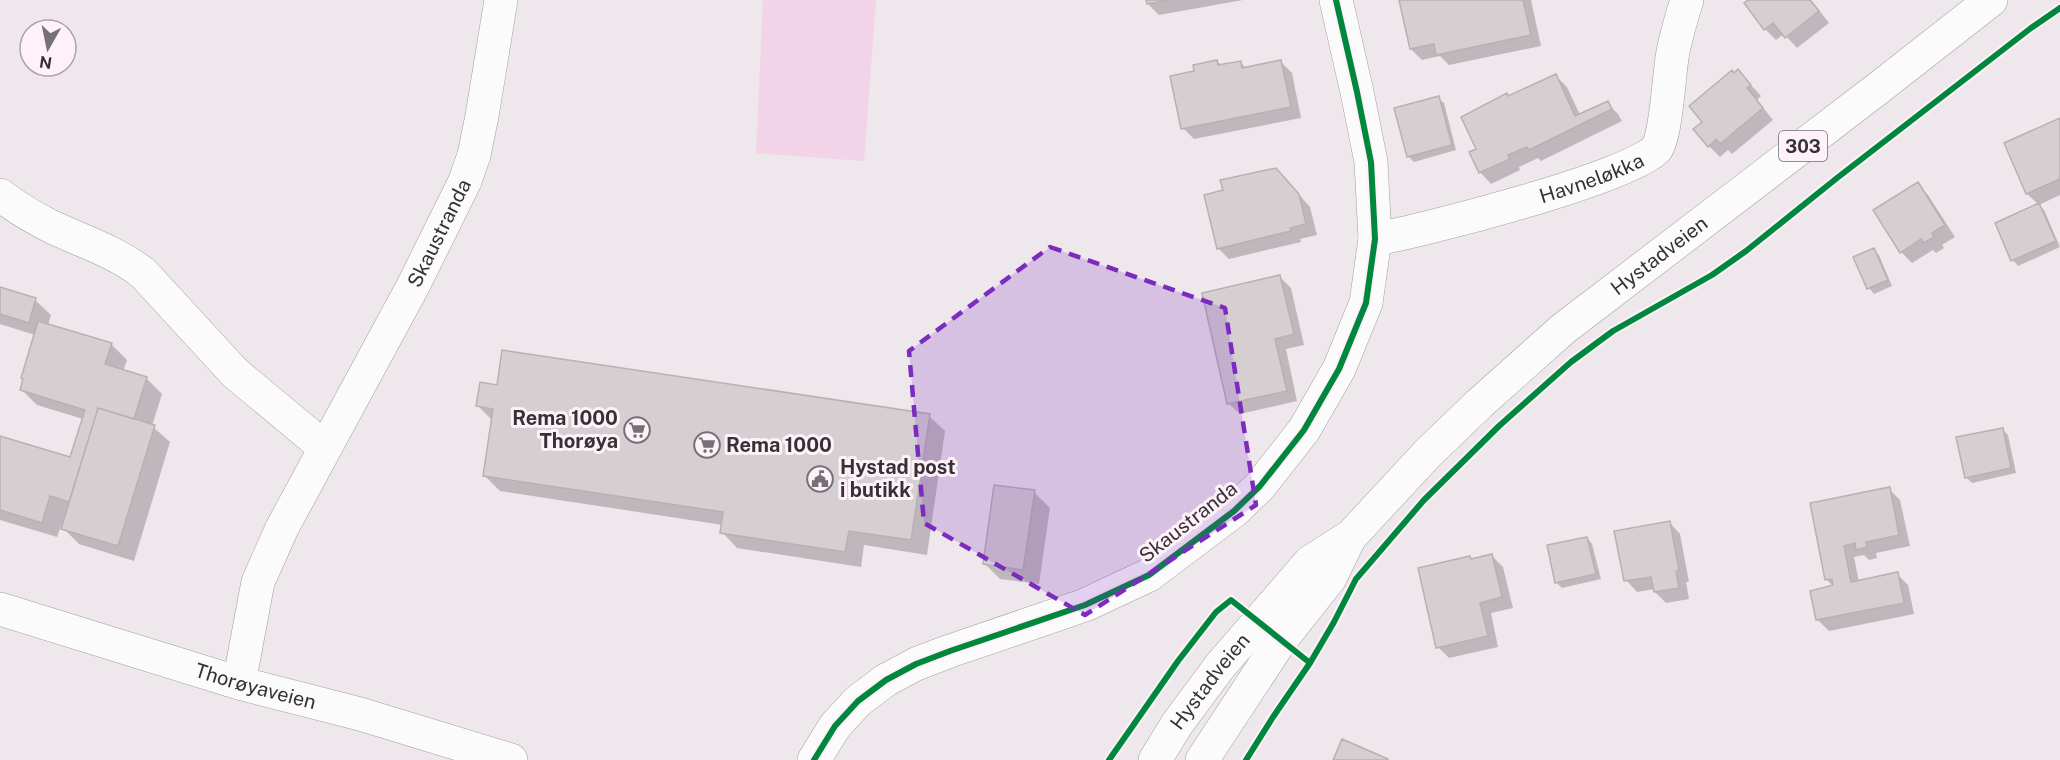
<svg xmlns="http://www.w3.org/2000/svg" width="2060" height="760" viewBox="0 0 2060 760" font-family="'Public Sans',sans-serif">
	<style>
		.green { fill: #f2d3e7 }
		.shadow { fill: #0003 }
		.building { fill: #d5cfd2; stroke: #b6b1b3; stroke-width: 1.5 }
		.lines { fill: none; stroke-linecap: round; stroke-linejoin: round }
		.minor-casing { stroke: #a39ea1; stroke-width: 34 }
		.major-casing { stroke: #a39ea1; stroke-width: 34 }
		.minor { stroke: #fcfbfc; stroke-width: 33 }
		.major { stroke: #fcfbfc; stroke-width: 33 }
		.cycleway-casing { stroke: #fef1f9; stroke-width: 10 }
		.cycleway { stroke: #00873e; stroke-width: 6 }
		.marked { fill: #7b2cbf; fill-opacity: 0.2; stroke: #7b2cbf; stroke-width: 4.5; stroke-dasharray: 12 8; stroke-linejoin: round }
		.labels { text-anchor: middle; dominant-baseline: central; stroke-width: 6; stroke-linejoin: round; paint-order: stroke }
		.shield { fill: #fef1f9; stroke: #726b6f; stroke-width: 1.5 }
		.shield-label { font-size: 18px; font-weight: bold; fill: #363134 }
		.street-label { font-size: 20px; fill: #363134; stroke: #fef1f9 }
		.poi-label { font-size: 20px; font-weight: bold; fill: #363134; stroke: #fef1f9; text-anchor: start }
	</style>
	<rect width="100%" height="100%" fill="#eee7eb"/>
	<!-- green -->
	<path class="green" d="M763,0H876L864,161L756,153Z"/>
	<!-- shadow -->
	<path class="shadow" d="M1148,0H1243L1159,15L1148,4Z
		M1400,0H1531L1541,46L1449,65L1440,56L1422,60L1411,49Z
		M1750,0H1811L1829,23L1797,48L1784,34L1776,40L1765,29Z
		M1217,61L1222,66L1240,62L1247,69L1280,61L1292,73L1301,118L1194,139L1183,128L1196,72Z
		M1738,71L1761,96L1757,100L1773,120L1732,154L1728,150L1720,157L1709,146L1704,122Z
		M1556,76L1567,87L1580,115L1607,103L1618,114L1622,121L1541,161L1538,158L1519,167L1520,170L1491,184L1480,172L1478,150L1508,97Z
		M1438,98L1444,103L1456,150L1414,162L1409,157Z
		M2060,120V195L2039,205L2044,210L2060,247L2018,266L2013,260L2039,205L2027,194L2006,144Z
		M1287,181L1310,207L1317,235L1300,239L1301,242L1229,259L1218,248Z
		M1917,184L1928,195L1955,237L1942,245L1944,248L1936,253L1933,250L1912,263L1901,252Z
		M1873,250L1879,255L1892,286L1874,294L1869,288Z
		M1280,277L1291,288L1304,345L1286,349L1297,401L1240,414L1228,403Z
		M0,288L35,300L51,315L48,325L111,344L127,360L123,371L146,378L162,394L152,426L170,442L134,561L79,544L61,526L57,537L0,520V437L71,459L83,419L37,405L22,390L35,335L0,324Z
		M478,406L929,416L945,431L927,555L864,545L861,567L737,548L722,532L723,525L500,491L485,476L493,421Z
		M2002,429L2008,435L2016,473L1972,483L1966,477Z
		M1889,489L1900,500L1910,546L1876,553L1877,558L1869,560L1864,555L1854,557L1859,582L1897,574L1908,585L1914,614L1829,631L1818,620L1834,587L1826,579L1811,505Z
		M1034,492L1050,508L1039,584L1000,579L984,563Z
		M1669,522L1680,534L1689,582H1686L1689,599L1666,603L1655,592L1654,589L1637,592L1626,580Z
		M1587,538L1592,544L1601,579L1562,588L1556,582Z
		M1492,556L1503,567L1513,608L1491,613L1498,647L1449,658L1438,647L1472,560Z"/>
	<!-- building -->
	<path class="building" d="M1146,0H1170L1147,4Z
		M1399,0H1523L1531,35L1436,55L1434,44L1410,49Z
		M1748,0H1810L1819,11L1785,38L1773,23L1764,30L1744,3Z
		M1217,60L1218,65L1241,61L1242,68L1281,60L1291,107L1181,129L1170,76L1194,71L1193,65Z
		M1738,69L1751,85L1747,88L1763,108L1720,144L1716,139L1708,147L1693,129L1702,122L1689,106L1732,70L1734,73Z
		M1556,74L1575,116L1608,101L1612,109L1529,150L1527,147L1508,155L1510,159L1479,173L1469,152L1476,149L1461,117L1507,93L1508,96Z
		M1439,96L1452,145L1407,157L1394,108Z
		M2060,118V179L2026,194L2004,143Z
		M1276,168L1299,194L1306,224L1290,228L1291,231L1217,249L1204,195L1223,190L1220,180Z
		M1918,182L1945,225L1932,233L1934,237L1924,243L1921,239L1900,253L1873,210Z
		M2039,203L2056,241L2011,261L1995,223Z
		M1874,248L1888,280L1867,289L1853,257Z
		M1280,275L1294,334L1275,339L1287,391L1227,404L1202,293Z
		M0,287L36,298L29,323L0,314Z
		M38,321L112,343L105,364L147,377L134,419L98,408L69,502L50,496L42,523L0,510V436L70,457L85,410L20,390L23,379L21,378Z
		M502,350L930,414L911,540L849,531L845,552L720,533L723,512L483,476L493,409L476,406L480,382L497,385Z
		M98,408L155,425L118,546L61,529Z
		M2003,428L2011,468L1965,478L1956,437Z
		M994,485L1035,490L1023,570L983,564Z
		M1890,487L1899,535L1866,542L1867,547L1856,550L1855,543L1844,546L1851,582L1898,572L1904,603L1816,620L1810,591L1833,585L1832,579L1825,580L1810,503Z
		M1670,521L1679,571H1676L1679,588L1654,592L1651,577L1624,581L1614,531Z
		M1587,537L1596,574L1555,583L1547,545Z
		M1492,554L1502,597L1480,603L1488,636L1436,648L1418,568L1470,556L1471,559Z
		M1342,739L1388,759L1387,760H1333Z"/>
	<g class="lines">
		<!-- minor casing -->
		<g class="minor-casing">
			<g id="minor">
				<path d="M0,195C16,207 34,218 52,227C84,242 114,251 143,273L235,373L324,447"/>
				<path id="s1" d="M1375,239C1416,233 1639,175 1657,148C1666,134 1669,77 1672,58C1675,38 1681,19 1687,0"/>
				<path id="s2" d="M0,609L239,683L360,714L511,760"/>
				<path id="s3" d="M239,683L258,582L282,528L413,286L465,181L474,155L482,116L501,0"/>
				<path d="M814,760L835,726L858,701L886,680L916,664L950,651L1085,605L1149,575L1234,511L1260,486L1304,430L1339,369L1366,303L1375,239L1371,162L1357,92L1336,0"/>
			</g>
		</g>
		<!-- major casing -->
		<g class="major-casing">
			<g id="major">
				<path id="s4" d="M1155,760L1177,724L1220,666L1310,562L1351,536L1428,453L1479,404L1563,329L1876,90L1991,0"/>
				<path d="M1202,760L1281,640L1330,578L1350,537"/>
			</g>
		</g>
		<!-- minor -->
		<use href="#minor" class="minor"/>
		<!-- major -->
		<use href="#major" class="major"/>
		<!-- cycleway casing -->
		<g class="cycleway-casing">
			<path id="cycleway" d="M814,760L835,726L858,701L886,680L916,664L950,651L1085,605L1149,575L1234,511L1260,486L1304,430L1339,369L1366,303L1375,239L1371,162L1357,92L1336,0
				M1109,760L1178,661L1216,612L1231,600L1310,663
				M1246,760L1273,717L1310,663L1334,622L1356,579L1424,500L1499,426L1571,362L1613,331L1712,275L1746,251L1837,178L2031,28L2060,8"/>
		</g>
		<!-- cycleway -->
		<use href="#cycleway" class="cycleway"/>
	</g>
	<!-- marked area -->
	<path class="marked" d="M1050,247L1225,308L1256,505L1085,615L924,523L909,351Z"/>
	<!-- icons -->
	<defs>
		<g id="supermarket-ring" transform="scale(1.35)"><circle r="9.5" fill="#fef1f9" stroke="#767174" stroke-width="1.5"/><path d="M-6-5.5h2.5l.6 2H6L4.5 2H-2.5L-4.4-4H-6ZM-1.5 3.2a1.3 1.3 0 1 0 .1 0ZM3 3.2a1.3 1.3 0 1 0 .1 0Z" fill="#767174"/></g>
		<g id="civic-ring" transform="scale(1.35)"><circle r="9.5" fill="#fef1f9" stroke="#767174" stroke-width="1.5"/><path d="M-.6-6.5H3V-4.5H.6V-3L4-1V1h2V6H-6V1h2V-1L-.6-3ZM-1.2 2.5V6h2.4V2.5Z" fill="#767174"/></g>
	</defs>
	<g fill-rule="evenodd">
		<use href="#supermarket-ring" x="637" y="430"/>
		<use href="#supermarket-ring" x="707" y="445"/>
		<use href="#civic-ring" x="820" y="479"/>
	</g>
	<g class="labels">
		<!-- shield labels -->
		<rect class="shield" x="1779" y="131" width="48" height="30" rx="4.5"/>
		<g class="shield-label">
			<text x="1803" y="146">303</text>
		</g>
		<!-- street labels -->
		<g class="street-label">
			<text stroke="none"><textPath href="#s1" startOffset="225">Havneløkka</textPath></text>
			<text stroke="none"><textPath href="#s3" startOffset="496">Skaustranda</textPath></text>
			<text stroke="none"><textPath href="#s4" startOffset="718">Hystadveien</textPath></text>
			<text transform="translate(1188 522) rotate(-38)">Skaustranda</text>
			<text stroke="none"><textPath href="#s4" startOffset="96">Hystadveien</textPath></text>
			<text stroke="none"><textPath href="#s2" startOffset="267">Thorøyaveien</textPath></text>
		</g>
		<!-- poi labels -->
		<g class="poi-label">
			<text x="618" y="418" text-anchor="end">Rema 1000<tspan x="618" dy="23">Thorøya</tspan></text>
			<text x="726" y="445">Rema 1000</text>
			<text x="840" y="467">Hystad post<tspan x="840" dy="23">i butikk</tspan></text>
		</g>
	</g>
	<!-- north arrow -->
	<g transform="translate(48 48) rotate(189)"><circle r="28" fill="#fef1f9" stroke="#aea4aa" stroke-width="1.5"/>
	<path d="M0-4.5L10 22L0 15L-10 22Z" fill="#767174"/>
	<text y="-9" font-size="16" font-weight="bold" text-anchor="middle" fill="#363134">N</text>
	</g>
</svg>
